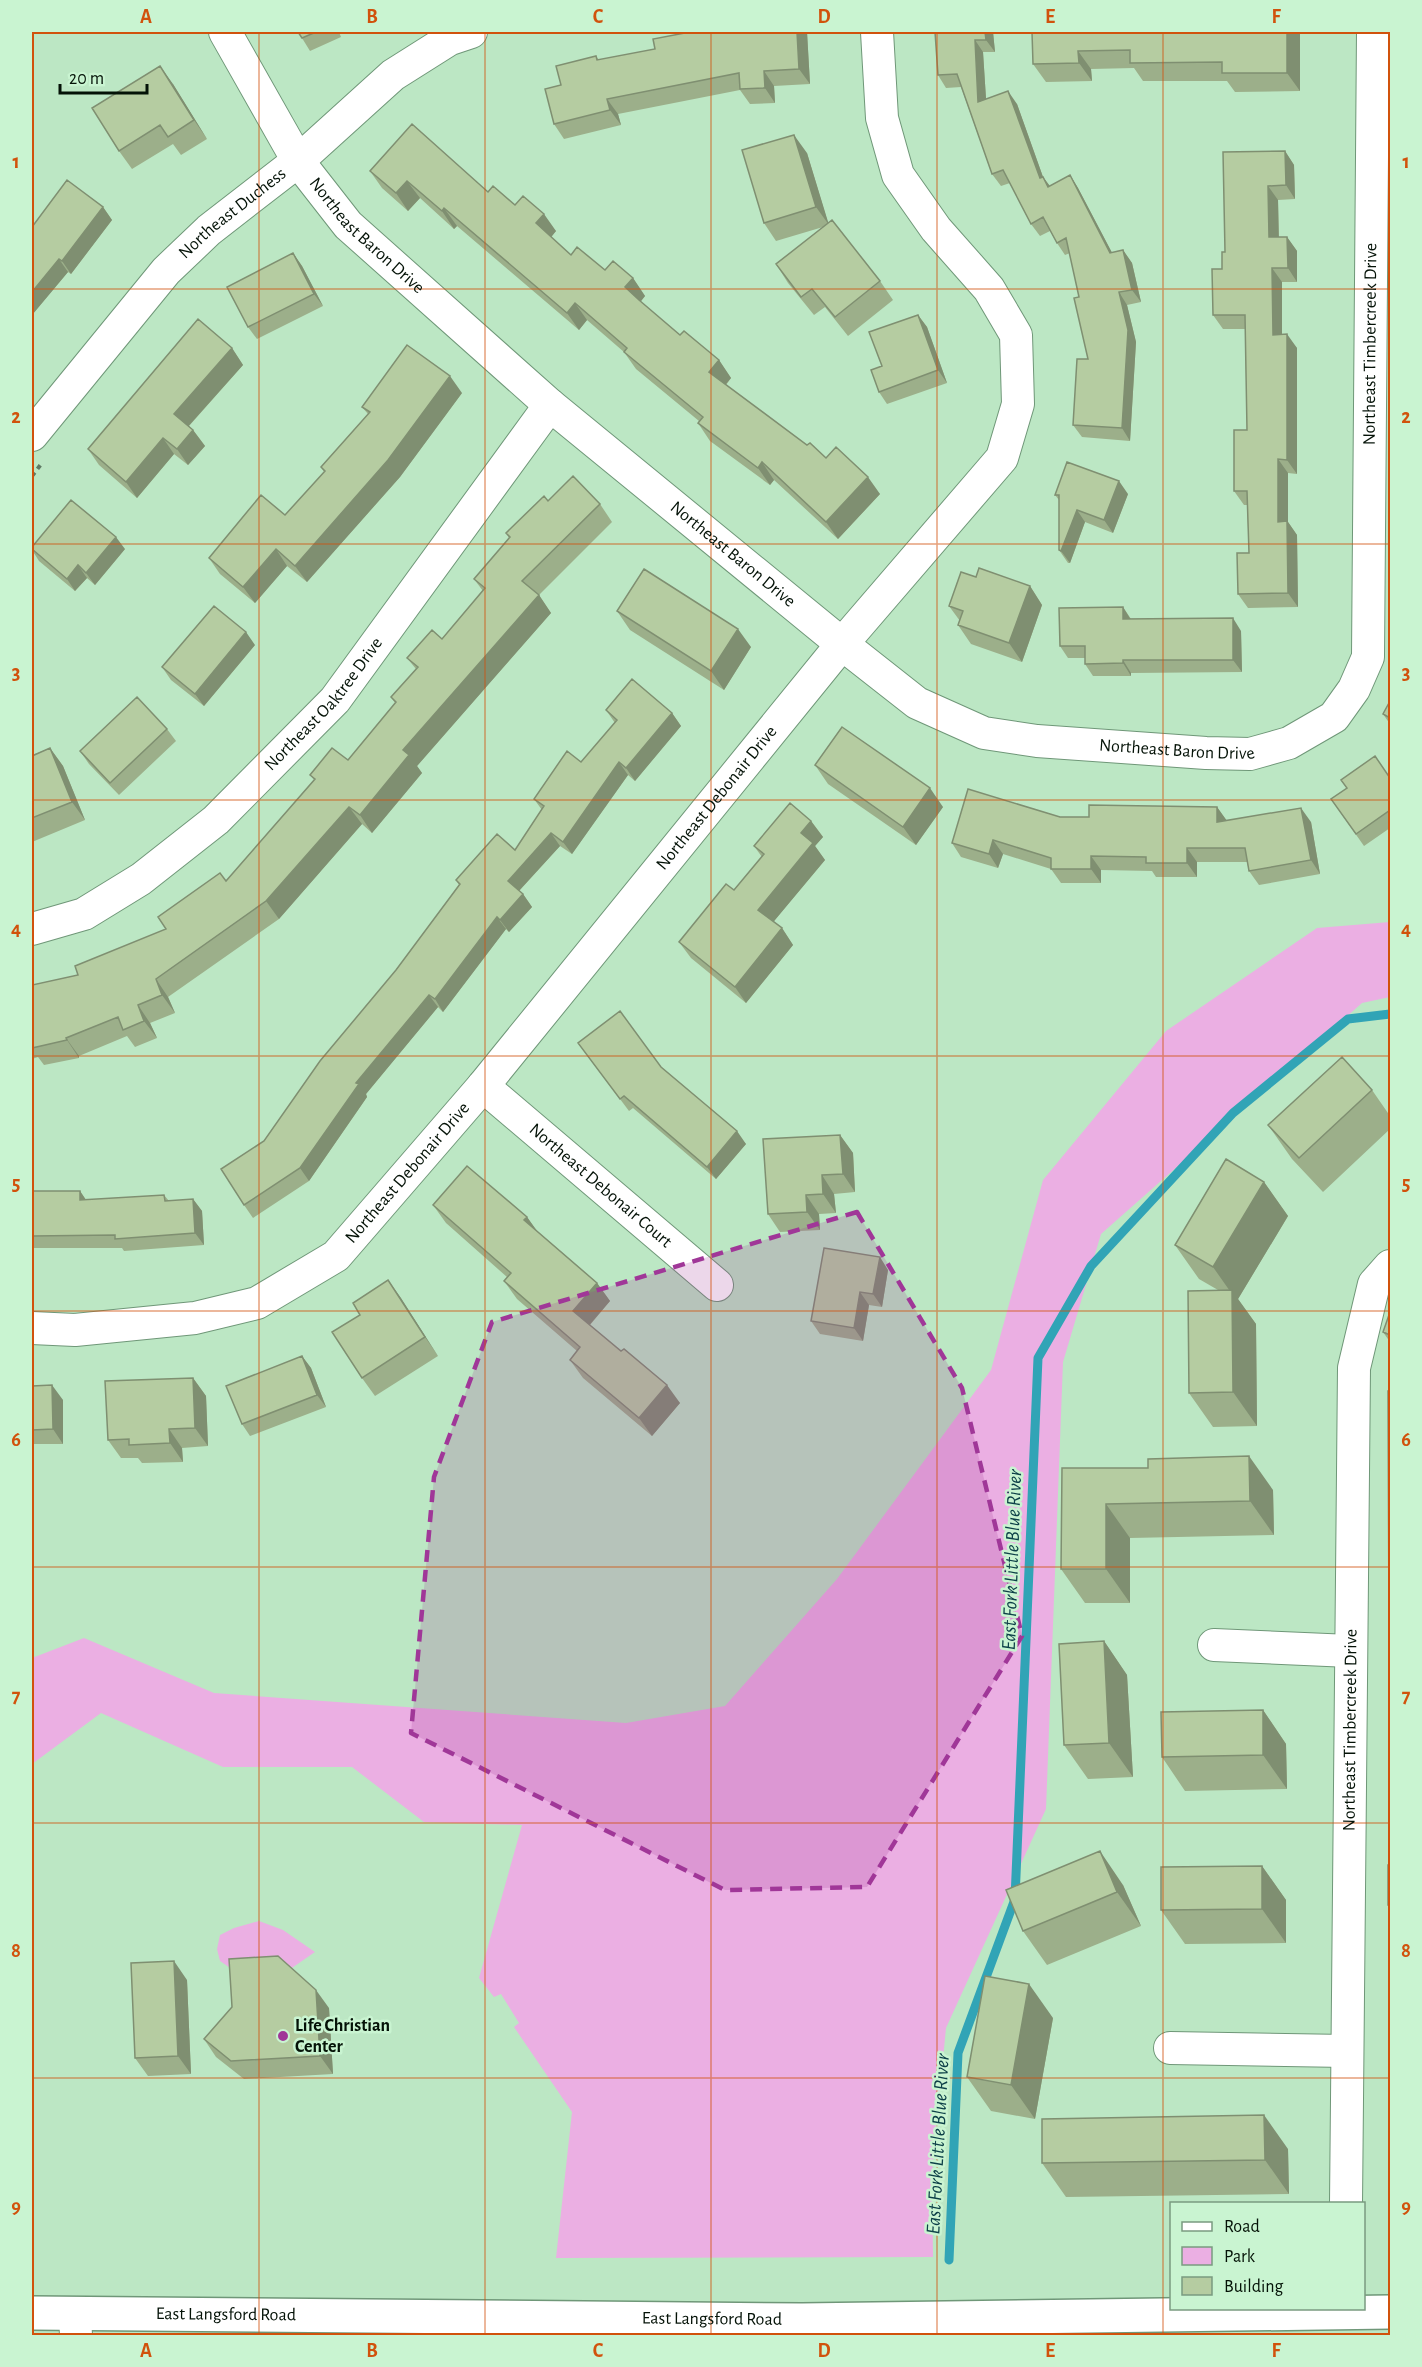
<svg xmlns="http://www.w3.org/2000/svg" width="1422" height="2367" viewBox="0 0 1422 2367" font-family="'Alegreya Sans',sans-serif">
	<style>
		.green { fill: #ebafe3 }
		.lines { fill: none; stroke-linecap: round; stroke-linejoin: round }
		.stream { stroke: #31a4b6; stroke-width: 9 }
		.street-casing { stroke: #6f9778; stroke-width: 34 }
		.secondary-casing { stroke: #6f9778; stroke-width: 36 }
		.path { stroke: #5e7a64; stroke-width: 4; stroke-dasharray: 4.5 4.5; stroke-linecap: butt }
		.street { stroke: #fff; stroke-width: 32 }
		.secondary { stroke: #fff; stroke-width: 33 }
		.wall { fill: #9caf8a }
		.shaded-wall { fill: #7f8f71 }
		.building { fill: #b5cca1; stroke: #7f8f71; stroke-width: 1.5 }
		.marked { fill: #a03798; fill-opacity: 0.2; stroke: #a03798; stroke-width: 4.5; stroke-dasharray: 12 8; stroke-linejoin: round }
		.grid { fill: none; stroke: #d1520c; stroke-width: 1.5; stroke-opacity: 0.55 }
		.poi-dot { fill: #a03798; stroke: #c9f4d1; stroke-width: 2 }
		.labels { text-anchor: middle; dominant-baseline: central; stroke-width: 5; stroke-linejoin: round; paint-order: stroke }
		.street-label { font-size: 18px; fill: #041207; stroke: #c9f4d1 }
		.poi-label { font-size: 18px; font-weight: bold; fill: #041207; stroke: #c9f4d1; text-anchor: start }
		.water-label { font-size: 20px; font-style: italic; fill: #0d4048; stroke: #c9f4d1 }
		.neatline { fill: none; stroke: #d1520c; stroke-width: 2 }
		.grid-label { font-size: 20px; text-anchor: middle; font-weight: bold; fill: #d1520c }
	</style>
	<rect width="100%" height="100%" fill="#bce7c4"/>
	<!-- green -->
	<path class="green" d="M1390,922V997L1362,1003L1101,1234L1063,1362L1046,1809L946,2028L932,2173L933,2257L556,2258L572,2112L514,2027L519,2023L501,1994L494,1997L479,1978L522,1825L424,1822L352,1767H223L101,1713L32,1764V1658L84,1638L214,1693L626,1723L725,1706L837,1579L991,1370L1043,1180L1166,1031L1317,928Z
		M259,1921L283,1930L315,1952L286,1972L239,1974L220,1961L217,1949L220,1935L234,1928Z"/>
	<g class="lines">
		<!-- stream -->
		<path class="stream" d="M949,2260L958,2053L1015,1899L1038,1358L1091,1266L1233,1113L1348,1019L1390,1014"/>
		<!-- street casing -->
		<g class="street-casing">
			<g id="street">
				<path id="s1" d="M225,32L298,161L348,225L550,405L842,644L917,703L984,733L1037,741L1206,753L1250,754L1289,743L1334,717L1354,689L1368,657L1373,32"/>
				<path id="s2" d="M32,435L166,271L209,230L298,161L393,75L450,39L471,32"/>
				<path id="s3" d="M32,929L84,914L141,879L216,820L335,700L550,405"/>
				<path id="s4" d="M483,1086L717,1285"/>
				<path id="s5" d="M32,1328L75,1330L195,1318L257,1303L336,1256L483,1086L842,644L1002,458L1018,404L1016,335L989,289L936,229L898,175L882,118L877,32"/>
				<path d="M1214,1645L1350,1651"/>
				<path d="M1170,2048L1347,2051"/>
				<path id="s6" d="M1346,2204L1354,1368L1374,1284L1390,1266"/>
				<path d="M75,2313L76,2336"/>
			</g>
		</g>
		<!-- secondary casing -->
		<g class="secondary-casing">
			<g id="secondary">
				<path id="s7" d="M32,2313L802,2320L1390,2312"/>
			</g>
		</g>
		<!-- path -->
		<path class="path" d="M32,476L42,463"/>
		<!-- street -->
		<use href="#street" class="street"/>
		<!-- secondary -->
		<use href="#secondary" class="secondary"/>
	</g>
	<!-- wall -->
	<path class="wall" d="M298,32H339L341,37L310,51L302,38Z
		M807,32L810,84L774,86L775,103L750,104L740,90L618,114L621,125L564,139L554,124L561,85L596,56L599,60Z
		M935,32H993L995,52H983L986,99L1017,104L1043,177L1050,186L1070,175L1078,188L1112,253L1123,250L1132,263L1141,302L1127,305L1136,342L1130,441L1082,437L1073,425L1088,359L1079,297L1070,253L1065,255L1057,243L1050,231L1040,236L1031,224L1010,183L1001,186L992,174L961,87L946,88L938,75Z
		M1032,32H1300V91L1235,92L1227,81H1143L1134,68L1091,69L1092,81L1046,82L1033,64Z
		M173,84L207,139L181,155L173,144L132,169L119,151Z
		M1285,151L1294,165L1295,199L1278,200L1279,237H1287L1297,251V282H1282V334L1297,348V474L1288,473V522L1297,535L1298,607L1248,608L1238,594L1249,553L1247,505H1244L1234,491L1247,430L1245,329H1223L1213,315L1225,252Z
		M807,153L828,223L880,281L893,300L848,336L825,307L814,315L788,283L776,264L823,227L776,241L764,223Z
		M370,171L488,192L515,205L556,231L551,237L571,255L605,270L633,278L645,296L640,302L680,335L719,360L731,378L726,385L807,445L880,494L838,539L774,480L770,485L710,441L698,423L699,421L636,369L624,352L587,320L579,330L457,226L454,229L420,198L408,211L382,188Z
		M103,207L112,220L71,274L68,272L32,315V227Z
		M293,253L302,266L323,306L257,339L248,327Z
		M918,315L927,327L947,383L887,404L879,392L882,366Z
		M232,348L243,365L189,426L193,430L205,446L188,465L174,454L137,498L99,465L88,449Z
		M462,393L400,477L307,582L287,566L255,603L220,574L209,558L285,515L324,472L321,467L368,414L362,407Z
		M1128,494L1113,533L1085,522L1070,563H1068L1059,550V500L1055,495Z
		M548,501L600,504L612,522L539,595L551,613L417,766L422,773L372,833L362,824L279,919L168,997L175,1013L150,1023L157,1038L135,1047L127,1036L79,1056V1058L44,1065L38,1057L32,1059V985L78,975L166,929L226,881L314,780L310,775L348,760L395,703L391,697L416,669L407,658L442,639L483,591L474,579L509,538L506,533Z
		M125,549L95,585L87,578L75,591L39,561L32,550Z
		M976,577L1030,586L1042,605L1022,662L971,644L958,625L960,621L949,606Z
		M1123,607L1131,619L1241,631L1242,672L1131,673V676H1093L1085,664V658H1068L1060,646Z
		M617,611L751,647L724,690L630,630Z
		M255,645L204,706L171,680L162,667Z
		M1390,701V724L1383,714Z
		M606,710L672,713L681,726L635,781L628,775L572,854L560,846L519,891L523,894L532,907L509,932L506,929L443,1012L438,1007L366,1094L367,1097L309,1181L253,1218L244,1205L264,1141L396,970L459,885L456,880L515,850L542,810L534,799L581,762L615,723Z
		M167,729L176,741L119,795L89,764L80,751Z
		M50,748L63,766L85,820L32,842V755Z
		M815,765L943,807L916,845L828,784Z
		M1390,778V828L1364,846L1331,799Z
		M1217,807L1227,821L1311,822L1320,874L1259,885L1249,871L1247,862H1197V877H1156L1152,871L1101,870V883H1061L1051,869L1003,854L998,868L961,857L952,843L1060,817H1089Z
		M811,821L823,837L815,846L825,860L773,922L782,928L793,945L746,1003L691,958L679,942L734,890L762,857L754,846Z
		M578,1043L661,1067L746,1144L716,1179L633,1108L629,1111Z
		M1372,1090L1390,1116V1129L1323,1192L1292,1159L1268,1125Z
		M840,1135L853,1153L855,1192L834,1194L836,1213L819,1214L820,1230L780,1232L768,1214Z
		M1264,1182L1288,1216L1238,1299L1256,1324L1257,1426L1213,1427L1189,1393L1218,1290L1199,1279L1175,1245Z
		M32,1191H80L86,1200L164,1195L169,1201L193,1199L202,1211L204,1245L124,1251L122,1248H32Z
		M433,1205L527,1217L536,1230L597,1283L610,1301L590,1325L680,1403L652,1436L583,1378L570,1360L577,1351L517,1299L504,1281L507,1277L446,1223Z
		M888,1270L882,1307L869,1305L863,1341L820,1334L811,1321Z
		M388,1280L438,1356L375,1396L362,1378L360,1315Z
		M1390,1312V1342L1383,1332Z
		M302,1356L311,1368L326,1407L250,1436L242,1424Z
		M193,1378L206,1396L208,1446L182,1448L183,1462L142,1463L138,1458H121L108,1440Z
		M32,1386L63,1400V1444H32Z
		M1062,1468L1273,1490L1274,1535L1130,1538V1603H1085L1061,1569Z
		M1104,1641L1127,1675L1133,1777L1088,1779L1064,1745Z
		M1263,1710L1286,1744L1287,1789L1185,1791L1162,1757Z
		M1262,1866L1286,1900V1943L1185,1944L1161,1910Z
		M1123,1885L1141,1926L1047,1965L1023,1931Z
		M187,1980L191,2074L148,2076L135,2058Z
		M329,2008L333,2074L244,2079L216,2057L204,2039Z
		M1053,2018L1035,2119L991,2111L967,2077Z
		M1288,2149L1289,2194L1066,2197L1042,2163Z"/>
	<!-- shaded-wall -->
	<path class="shaded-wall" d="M797,32H807L810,84L799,69Z
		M985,32H993L995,52L986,40Z
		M1287,32H1300V91L1287,73Z
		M975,40L983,52L987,114L978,102Z
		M1078,51L1091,69L1092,81L1079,63Z
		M160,66L173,84L207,139L194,120Z
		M764,71L774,86L775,103L765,88Z
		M1008,91L1017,104L1043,177L1052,189L1057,199L1040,178Z
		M607,99L618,114L621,125L610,110Z
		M794,135L807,153L829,225L816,207Z
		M1285,151L1294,165L1295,199L1286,185Z
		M1070,175L1078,188L1119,266L1110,253Z
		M407,181L420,198L408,211L396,193Z
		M1268,186L1278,200L1279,251L1269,237Z
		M103,207L112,220L71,274L62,261Z
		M444,208L457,226L454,229L442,211Z
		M544,214L556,231L548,241L536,223Z
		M1287,237L1297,251V282L1288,268Z
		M1123,250L1132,263L1141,302L1132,290Z
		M293,253L302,266L323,306L314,294Z
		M59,259L68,272L32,315V292Z
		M1272,268L1282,282V349L1273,335Z
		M633,278L645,296L638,305L625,287Z
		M1119,292L1127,305L1136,342L1130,441L1122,428Z
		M575,303L587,320L579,330L567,313Z
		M918,315L927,327L947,383L938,370Z
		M1287,334L1297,348V474L1287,460Z
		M232,348L243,365L185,430L174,414Z
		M719,360L731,378L721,390L709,372Z
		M450,376L462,393L400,477L307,582L295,566Z
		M193,430L205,446L188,465L177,449Z
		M163,438L174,454L137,498L126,482Z
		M1278,459L1288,473V522L1297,535L1298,607L1288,593L1278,522Z
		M762,462L774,480L770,485L758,468Z
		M868,477L880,494L838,539L826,522Z
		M1119,481L1128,494L1113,533L1104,520Z
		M1077,510L1085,522L1070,563L1061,551Z
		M116,537L125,549L95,585L86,573Z
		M276,549L287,566L255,603L243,587Z
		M78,565L87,578L75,591L67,579Z
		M1030,586L1042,605L1022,662L1009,643Z
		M539,595L551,613L417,766L422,773L372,833L360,815L403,750Z
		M1123,607L1131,620L1123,619Z
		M1233,618L1241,631L1242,672L1233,660Z
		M738,629L751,647L724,690L711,671Z
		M246,632L255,645L204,706L195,694Z
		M1123,660L1131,673V676L1123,663Z
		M672,713L681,726L635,781L626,768Z
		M50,748L63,766L85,820L72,802Z
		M619,762L628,775L572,854L563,842Z
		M930,788L943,807L916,845L903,827Z
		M349,807L362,824L279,919L266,901Z
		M1217,807L1227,821L1217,822Z
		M1301,808L1311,822L1320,874L1311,860Z
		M811,821L823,837L815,846L825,860L770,926L758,910L801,833Z
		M551,833L560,846L517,893L508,881Z
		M993,840L1003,854L998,868L989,854Z
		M1187,848L1197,862V877L1187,863Z
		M1091,856L1101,870V883L1091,869Z
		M523,894L532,907L509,932L500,920Z
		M497,917L506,929L443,1012L435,999Z
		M782,928L793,945L746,1003L735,987Z
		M156,979L168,997L175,1013L162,995Z
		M429,995L438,1007L366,1094L367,1097L309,1181L300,1168L356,1083Z
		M138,1005L150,1023L157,1038L144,1021Z
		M66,1038L79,1056V1058L67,1040Z
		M737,1131L746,1144L716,1179L707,1167Z
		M840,1135L853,1153L855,1192L843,1174Z
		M822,1175L834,1194L836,1213L823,1194Z
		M1264,1182L1288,1216L1238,1299L1256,1324L1257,1426L1233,1392L1232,1294L1213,1267Z
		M80,1191L88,1203L80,1200Z
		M806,1195L819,1214L820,1230L807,1212Z
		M193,1199L202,1211L204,1245L195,1233Z
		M527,1217L540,1235L524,1220Z
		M880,1257L888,1270L882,1307L873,1294Z
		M388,1280L401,1298L438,1356L425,1337Z
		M597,1283L610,1301L586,1329L573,1311Z
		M860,1292L869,1305L863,1341L854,1328Z
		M302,1356L311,1368L326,1407L317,1395Z
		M193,1378L206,1396L208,1446L195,1428Z
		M52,1385L63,1400V1444L53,1429Z
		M667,1385L680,1403L652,1436L639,1418Z
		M169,1429L182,1448L183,1462L170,1443Z
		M1249,1456L1273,1490L1274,1535L1250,1501Z
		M1106,1504L1130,1538V1603L1106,1569Z
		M1104,1641L1127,1675L1133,1777L1109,1743Z
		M1263,1710L1286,1744L1287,1789L1263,1755Z
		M1100,1851L1123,1885L1141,1926L1117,1892Z
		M1262,1866L1286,1900V1943L1262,1909Z
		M174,1961L187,1980L191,2074L178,2056Z
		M1029,1984L1053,2018L1035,2119L1011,2085Z
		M316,1990L329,2008L333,2074L320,2056Z
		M1264,2115L1288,2149L1289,2194L1265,2160Z"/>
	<!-- building -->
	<path class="building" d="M298,32H316L302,38Z
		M690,32H797L799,69L764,71L765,88L740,89L739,73L607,99L610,110L554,124L545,89L561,85L556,66L596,56L597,60L655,49L653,39Z
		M935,32H985L986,40H975L978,102L1008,91L1040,178L1043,177L1048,187L1070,175L1110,253L1123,250L1132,290L1119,292L1128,330L1122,428L1073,425L1077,359H1088L1074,298L1079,297L1066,238L1057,243L1043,217L1031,224L1003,170L992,174L957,74L938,75Z
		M1032,32H1287V73H1222V62L1130,63V50L1078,51L1079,63L1033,64Z
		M160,66L194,120L168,137L160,125L119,151L92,108Z
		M412,124L488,192L493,186L515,205L523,196L544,214L536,223L571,255L577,247L605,270L613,261L633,278L625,287L639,300L680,335L684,331L719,360L709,372L807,445L810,443L826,458L836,447L868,477L826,522L762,462L758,468L698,423L703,417L624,352L627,348L575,303L567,313L444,208L442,211L407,181L396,193L370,171Z
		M794,135L816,207L764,223L742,150Z
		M1285,151L1286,185L1268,186L1269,237H1287L1288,268H1272L1273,335L1287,334V460L1278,459V522L1287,521L1288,593L1238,594L1237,553H1249L1247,491H1234V430H1247L1245,315H1213L1212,269H1222V252H1225L1223,152Z
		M67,180L103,207L62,261L59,259L32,292V227Z
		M832,220L880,281L835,317L812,289L801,297L776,264Z
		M293,253L314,294L248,327L227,287Z
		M918,315L938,370L879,392L871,370L882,366L869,332Z
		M198,319L232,348L174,414L193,430L177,449L163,438L126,482L88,449Z
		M407,345L450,376L388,460L295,566L276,549L243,587L209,558L261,495L285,515L325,471L321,467L370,412L362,407Z
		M1067,462L1119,481L1104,520L1077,510L1061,551L1059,550V495H1055Z
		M573,476L600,504L522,581L539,595L403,750L409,755L360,815L349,807L266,901L156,979L162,995L138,1005L144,1021L123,1030L118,1017L66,1038L67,1040L32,1048V985L78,975L75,966L166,929L158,917L220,873L226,881L315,779L310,775L332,748L348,760L396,702L391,697L418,667L407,658L432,630L442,639L485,588L474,579L510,537L506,533L544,496L548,501Z
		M71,500L116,537L86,573L78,565L67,579L32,549V547Z
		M979,568L1030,586L1009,643L958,625L963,611L949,606L961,572L976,577Z
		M644,569L738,629L711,671L617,611Z
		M214,606L246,632L195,694L162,667Z
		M1123,607V619L1233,618V660H1123V663L1085,664V646H1060L1059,608Z
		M632,679L672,713L626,768L619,762L563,842L551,833L508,881L523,894L500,920L497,917L435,999L429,995L356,1083L359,1084L300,1168L244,1205L221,1169L264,1141L320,1061L396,970L460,884L456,880L497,834L515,850L544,806L534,799L567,751L581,762L617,720L606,710Z
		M137,697L167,729L110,783L80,751Z
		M1390,701V718L1383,714Z
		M842,727L930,788L903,827L815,765Z
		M50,748L72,802L32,818V756Z
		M1375,756L1390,778V810L1356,834L1331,799L1347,788L1341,780Z
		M968,789L1060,817H1089V805L1217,807V822L1301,808L1311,860L1249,871L1245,848H1187V863H1146V857L1091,856V869H1051V858L993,840L989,854L952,843Z
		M790,803L811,821L801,833L813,843L758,910L782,928L735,987L679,942L726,884L734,890L764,854L754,846Z
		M620,1011L661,1067L737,1131L707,1167L624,1096L620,1099L578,1043Z
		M1342,1057L1372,1090L1299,1158L1268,1125Z
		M840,1135L843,1174L822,1175L823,1194L806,1195L807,1212L768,1214L763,1139Z
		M1226,1159L1264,1182L1213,1267L1175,1245Z
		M467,1166L527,1217L524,1220L597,1283L573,1311L621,1351L624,1349L667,1385L639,1418L570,1360L580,1347L504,1281L511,1273L433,1205Z
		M32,1191H80V1200L164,1195L165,1201L193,1199L195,1233L115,1239V1235L32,1236Z
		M824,1248L880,1257L873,1294L860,1292L854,1328L811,1321Z
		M388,1280L425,1337L362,1378L332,1332L360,1315L353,1303Z
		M1232,1290L1233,1392L1189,1393L1188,1291Z
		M1390,1312V1335L1383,1332Z
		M302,1356L317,1395L242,1424L226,1386Z
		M193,1378L195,1428L169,1429L170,1443L129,1445V1439L108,1440L105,1381Z
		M52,1385L53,1429L32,1430V1386Z
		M1388,1391H1390V1916V1905H1388V1865H1390Z
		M1249,1456L1250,1501L1106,1504V1569H1061L1062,1468H1148V1459Z
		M1104,1641L1109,1743L1064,1745L1059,1644Z
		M1263,1710V1755L1162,1757L1161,1712Z
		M1100,1851L1117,1892L1023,1931L1006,1890Z
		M1262,1866V1909L1161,1910V1867Z
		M278,1956L316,1990L320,2056L231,2061L204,2039L232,2007L229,1959Z
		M174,1961L178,2056L135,2058L131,1963Z
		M985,1976L1029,1984L1011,2085L967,2077Z
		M1264,2115L1265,2160L1042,2163V2119Z"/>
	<!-- marked area -->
	<path class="marked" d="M857,1212L962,1388L1022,1636L867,1887L725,1890L411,1733L434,1477L492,1322Z"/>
	<!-- grid -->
	<path class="grid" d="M259,32V2336M485,32V2336M711,32V2336M937,32V2336M1163,32V2336M32,289H1390M32,544H1390M32,800H1390M32,1056H1390M32,1311H1390M32,1567H1390M32,1823H1390M32,2078H1390"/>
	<!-- markers -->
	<circle class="poi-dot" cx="283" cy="2036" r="6"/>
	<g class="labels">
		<!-- street labels -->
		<g class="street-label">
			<text stroke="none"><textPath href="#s2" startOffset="300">Northeast Duchess</textPath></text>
			<text stroke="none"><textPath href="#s1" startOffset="250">Northeast Baron Drive</textPath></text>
			<text stroke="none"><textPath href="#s1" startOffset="1788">Northeast Timbercreek Drive</textPath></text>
			<text stroke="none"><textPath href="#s1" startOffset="736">Northeast Baron Drive</textPath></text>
			<text stroke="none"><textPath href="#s3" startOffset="375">Northeast Oaktree Drive</textPath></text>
			<text stroke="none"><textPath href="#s1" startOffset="1240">Northeast Baron Drive</textPath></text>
			<text stroke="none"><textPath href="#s5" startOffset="915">Northeast Debonair Drive</textPath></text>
			<text stroke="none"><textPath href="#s5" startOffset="429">Northeast Debonair Drive</textPath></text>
			<text stroke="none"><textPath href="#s4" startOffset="154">Northeast Debonair Court</textPath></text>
			<text stroke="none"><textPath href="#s6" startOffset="474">Northeast Timbercreek Drive</textPath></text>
			<text stroke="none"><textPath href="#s7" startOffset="194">East Langsford Road</textPath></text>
			<text stroke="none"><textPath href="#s7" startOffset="680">East Langsford Road</textPath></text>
		</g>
		<!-- poi labels -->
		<g class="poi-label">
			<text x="295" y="2026">Life Christian<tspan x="295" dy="21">Center</tspan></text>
		</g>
		<!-- water labels -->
		<g class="water-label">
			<text transform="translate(1012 1560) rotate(-88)">East Fork Little Blue River</text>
			<text transform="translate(938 2144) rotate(-87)">East Fork Little Blue River</text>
		</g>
	</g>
	<!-- border -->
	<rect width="1422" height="2367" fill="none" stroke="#c9f4d1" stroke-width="66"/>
	<!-- legend -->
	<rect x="1170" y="2202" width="195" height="108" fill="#c9f4d1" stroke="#7a9a80" stroke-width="1.5"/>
	<rect x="1182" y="2222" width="30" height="9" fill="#ffffff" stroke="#7a9a80" stroke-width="1.5"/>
	<text x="1224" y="2232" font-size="18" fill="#041207">Road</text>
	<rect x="1182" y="2247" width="30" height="18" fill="#ebafe3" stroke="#7a9a80" stroke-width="1.5"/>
	<text x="1224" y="2262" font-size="18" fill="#041207">Park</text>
	<rect x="1182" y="2277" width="30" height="18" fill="#b5cca1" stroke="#7a9a80" stroke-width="1.5"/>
	<text x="1224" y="2292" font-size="18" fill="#041207">Building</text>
	<!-- scale -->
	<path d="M60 84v9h87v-9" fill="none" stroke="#041207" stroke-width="3"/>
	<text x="69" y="84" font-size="18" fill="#041207" stroke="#c9f4d1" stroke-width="4.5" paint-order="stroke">20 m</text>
	<rect x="33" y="33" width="1356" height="2301" class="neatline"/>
	<g class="grid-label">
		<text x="146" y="23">A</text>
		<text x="372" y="23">B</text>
		<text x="598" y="23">C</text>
		<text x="824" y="23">D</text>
		<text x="1050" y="23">E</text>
		<text x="1276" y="23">F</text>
		<text x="16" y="168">1</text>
		<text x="1406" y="168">1</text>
		<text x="16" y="423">2</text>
		<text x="1406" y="423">2</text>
		<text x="16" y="679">3</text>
		<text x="1406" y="679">3</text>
		<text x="16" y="935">4</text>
		<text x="1406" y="935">4</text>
		<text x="16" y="1190">5</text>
		<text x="1406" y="1190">5</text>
		<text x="16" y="1446">6</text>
		<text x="1406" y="1446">6</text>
		<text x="16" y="1702">7</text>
		<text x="1406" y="1702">7</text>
		<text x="16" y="1957">8</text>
		<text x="1406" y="1957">8</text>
		<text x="16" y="2213">9</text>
		<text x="1406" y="2213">9</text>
		<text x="146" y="2357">A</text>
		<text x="372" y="2357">B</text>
		<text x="598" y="2357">C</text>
		<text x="824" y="2357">D</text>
		<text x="1050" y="2357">E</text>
		<text x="1276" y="2357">F</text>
	</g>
</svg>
